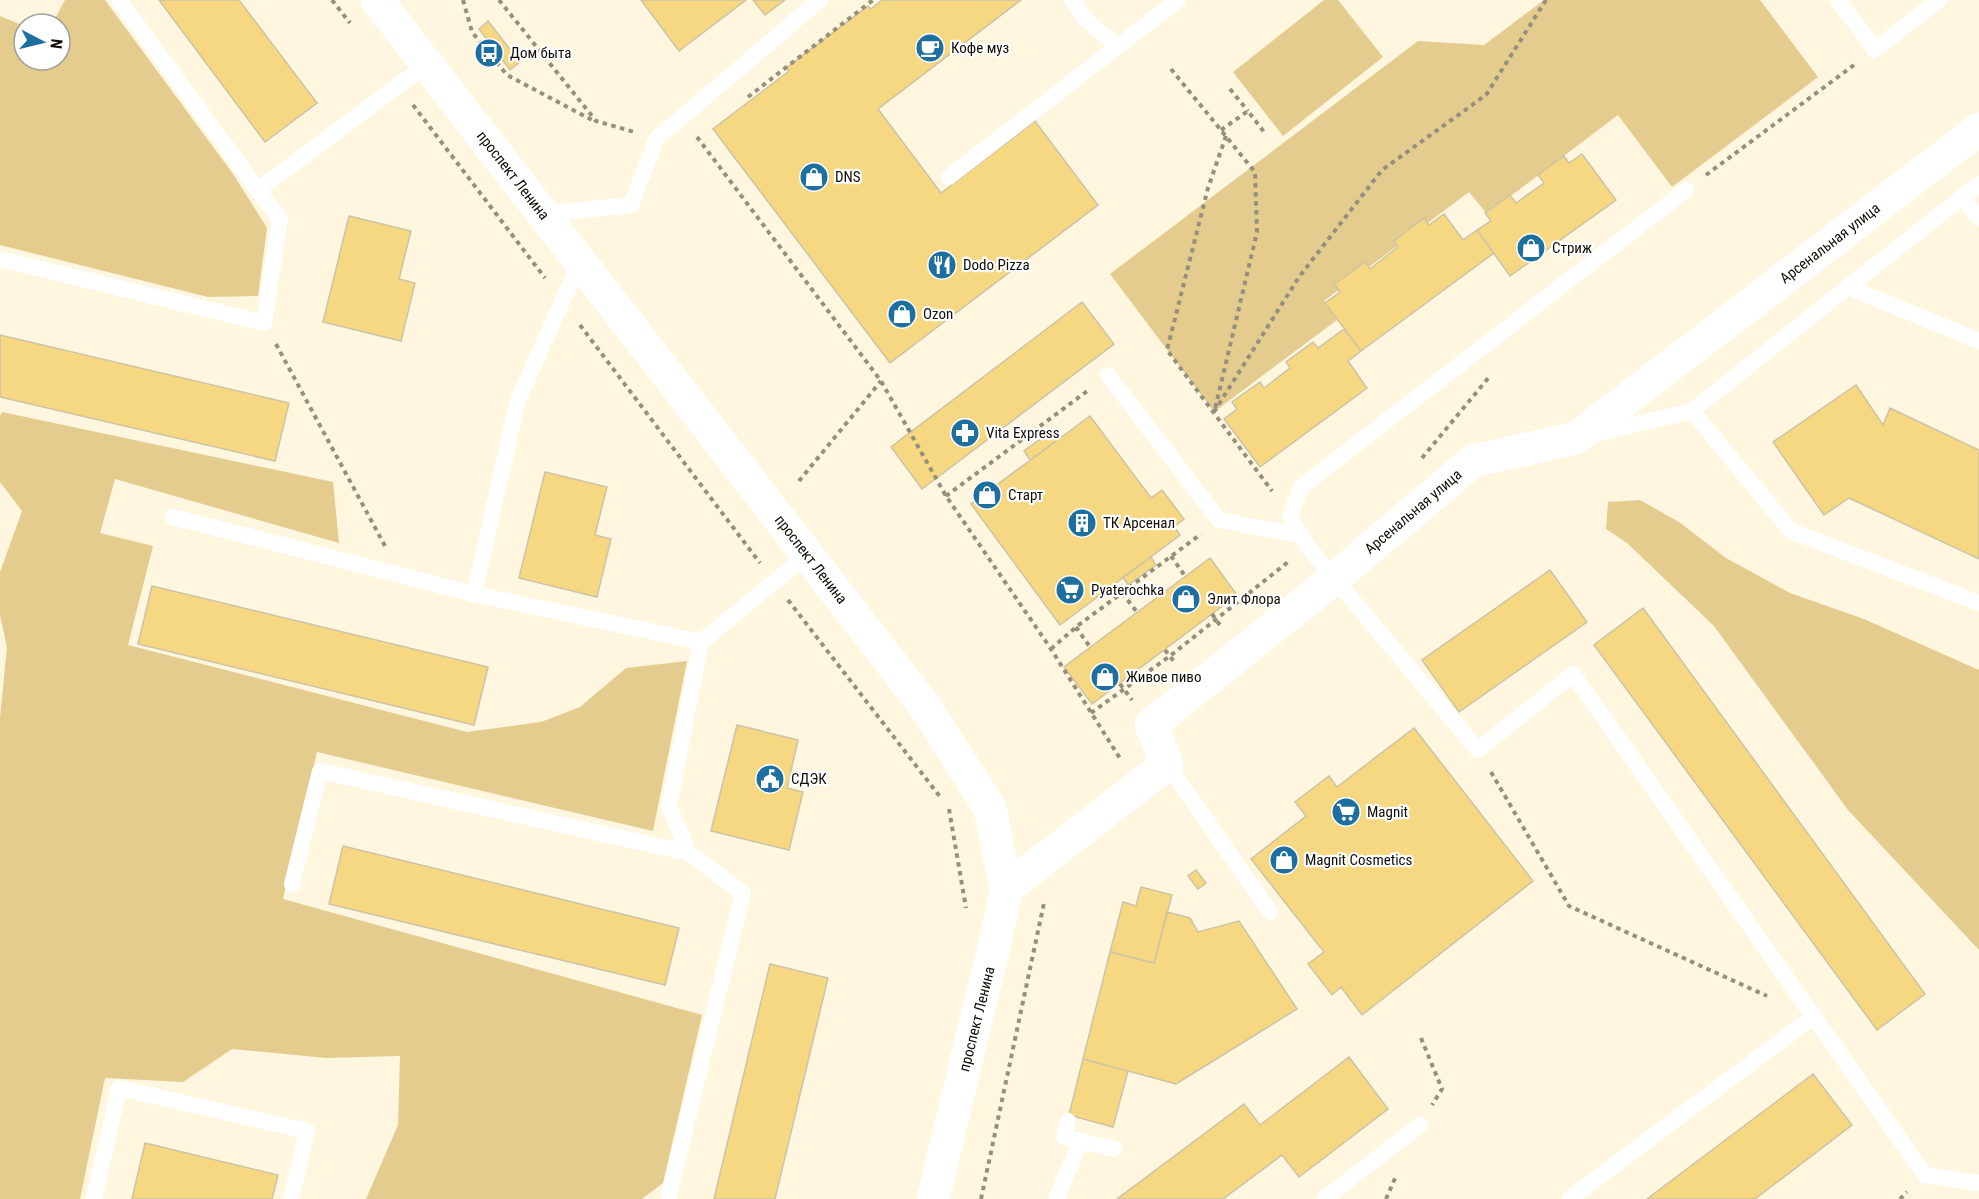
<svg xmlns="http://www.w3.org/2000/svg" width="1979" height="1199" viewBox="0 0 1979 1199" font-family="'Roboto Condensed',sans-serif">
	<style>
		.green { fill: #e3cc8e }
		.building { fill: #f6d883; stroke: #cdc3a6; stroke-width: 1.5 }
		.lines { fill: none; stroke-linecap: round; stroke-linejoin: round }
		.path { stroke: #968f7e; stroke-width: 4; stroke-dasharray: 4.5 4.5; stroke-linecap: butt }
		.service { stroke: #fff; stroke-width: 16 }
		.minor { stroke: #fff; stroke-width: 33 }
		.secondary { stroke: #fff; stroke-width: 33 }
		.labels { text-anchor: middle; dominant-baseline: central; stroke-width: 4.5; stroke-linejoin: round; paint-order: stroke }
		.poi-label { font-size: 15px; fill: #120e05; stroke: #fff; text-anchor: start }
		.street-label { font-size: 15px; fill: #120e05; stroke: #fff }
	</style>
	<rect width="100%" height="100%" fill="#fef6de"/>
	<!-- green -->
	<path class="green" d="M65,0H105L233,174L267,228L258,296L208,297L0,245V16L24,26V60H60V24H52Z
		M1324,0H1338L1383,57L1283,136L1233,72Z
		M1544,0H1760L1818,77L1672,187L1618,115L1487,214L1469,192L1324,301L1337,320L1214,412L1110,274L1418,41L1484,45Z
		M2,412L333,482L339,543L115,479L100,533L153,546L128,645L467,732L541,722L580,707L626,668L687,661L653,831L317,752L283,899L702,1015L663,1183L642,1199H366L398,1125L400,1056L326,1058L232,1049L183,1082L105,1078L80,1199H0V718L7,647L0,615V572L22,511L0,482V416Z
		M1640,500L1679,522L1726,558L1790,593L1864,619L1979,670V950L1848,810L1714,626L1627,543L1606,529L1608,502Z"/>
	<!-- building -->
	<path class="building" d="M159,0H239L317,103L265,142Z
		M641,0H746L679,51Z
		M753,0H785L765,15Z
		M882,0H1021L878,109L941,193L1035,121L1098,205L890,363L713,129L789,71L786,68L868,6L871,9Z
		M488,21L520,62L510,70L479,29Z
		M1582,154L1616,200L1510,276L1477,230L1491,221L1485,213L1510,195L1516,203L1544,183L1538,175L1564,156L1569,163Z
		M1444,214L1463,240L1477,230L1494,253L1361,351L1325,303L1340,292L1335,284L1365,262L1370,269L1398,247L1394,241L1424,218L1429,225Z
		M349,216L411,231L399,279L415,283L401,341L323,322Z
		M1082,302L1114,344L922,489L891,447Z
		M1344,329L1361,351L1348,361L1367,388L1260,467L1224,419L1237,409L1232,402L1260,382L1264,388L1290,368L1286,362L1313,342L1318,348Z
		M0,335L289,403L275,461L0,397Z
		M1856,385L1883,425L1890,408L1979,450V559L1849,498L1824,515L1773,442Z
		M1090,416L1151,498L1162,490L1184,519L1174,527L1180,535L1060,625L971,504Z
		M1054,429L1060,438L1030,460L1024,451Z
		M545,472L607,487L595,535L611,539L597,597L519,578Z
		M1151,557L1156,565L1128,585L1123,577Z
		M1210,558L1237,595L1092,704L1064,667Z
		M1550,570L1587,622L1459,712L1422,660Z
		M152,586L488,667L474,725L138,644Z
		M1643,608L1925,994L1877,1030L1594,645Z
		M737,725L798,740L787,788L803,792L789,850L711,831Z
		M1414,728L1533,881L1362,1015L1341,987L1332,995L1308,964L1324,952L1251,859L1306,816L1295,802L1329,776L1337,787Z
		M343,846L679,928L665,985L329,904Z
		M1196,870L1206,883L1198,889L1188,876Z
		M1141,887L1172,895L1154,963L1110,952L1123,902L1136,906Z
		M1167,912L1190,918L1198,932L1239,921L1297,1009L1176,1084L1083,1059L1110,952L1154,963Z
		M770,964L828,978L775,1199H714Z
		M1349,1057L1388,1109L1299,1177L1282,1155L1223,1199H1117L1244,1104L1260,1125Z
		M1083,1059L1128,1071L1113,1127L1069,1115Z
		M1813,1074L1852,1125L1755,1199H1647Z
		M145,1143L278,1175L272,1199H132Z"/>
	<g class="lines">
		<!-- path -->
		<path class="path" d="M332,0L350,23
			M463,0L472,32L507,75L592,120
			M499,0L596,121L634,132
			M1171,69L1255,172L1257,232L1215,409
			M1230,89L1248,111
			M748,97L873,0
			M413,105L545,278
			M1221,130L1248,111L1264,132
			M1226,136L1208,188L1167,350L1272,491
			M697,137L881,381L946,496L1051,649L1121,760
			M1706,175L1854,65
			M580,325L760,563
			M276,344L385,546
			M1214,412L1299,277L1382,170L1486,95L1546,0
			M1422,458L1490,376
			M799,481L881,381
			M946,496L1090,389
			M1171,556L1185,576
			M1122,593L1137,612
			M788,600L941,798
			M1212,614L1222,628
			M1076,627L1090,647
			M1051,649L1076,627L1201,534
			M1165,650L1175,663
			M1120,684L1132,700
			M1091,713L1170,656L1288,562
			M1491,772L1569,906L1767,996
			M949,809L966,908
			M1421,1038L1442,1089L1432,1105
			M981,1199L1044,903
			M1386,1199L1396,1176
			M1900,1199L1907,1192"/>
		<!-- service -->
		<path class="service" d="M119,0L258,190
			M1072,0L1085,19L1118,47
			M1838,0L1869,41L1874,50L1939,0
			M949,177L1178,0
			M1686,190L1301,487L1290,515C1305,550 1332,574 1355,603C1396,652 1437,701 1478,750L1573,674L1925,1175L1979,1183
			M1962,198L1979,218
			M544,214L631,205L657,138L820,0
			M0,259L264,323L280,219L258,190L427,64
			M1848,287L1979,184
			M1108,375L1219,520L1298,535
			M1692,411L1791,531L1979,603
			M1595,434L1692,411L1848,287L1979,341
			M173,517L474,594L701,642
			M474,594L518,400L581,260
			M1167,764L1270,912
			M292,884L320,771L689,853
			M1068,1121L1064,1137L1114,1149
			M94,1199L119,1088L307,1131L291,1199
			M668,1199L743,893L689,853L669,806L701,642L807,555
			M1056,1199L1081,1141
			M1324,1199L1420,1125
			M1569,1199L1813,1017"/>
		<!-- minor -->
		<path class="minor" id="s1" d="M1006,889L1167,764L1151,725L1335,578L1473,461L1576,438L1979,129"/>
		<!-- secondary -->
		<path class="secondary" id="s2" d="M377,0L923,704L990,808L1006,889L1000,921L933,1199"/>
	</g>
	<!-- icons -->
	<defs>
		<g id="cafe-disc" transform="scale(1.5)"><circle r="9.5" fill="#1d6fa0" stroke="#fff"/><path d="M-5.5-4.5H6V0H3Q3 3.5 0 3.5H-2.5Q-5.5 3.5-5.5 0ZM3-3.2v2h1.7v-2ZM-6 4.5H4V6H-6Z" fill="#fff"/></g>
		<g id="bus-disc" transform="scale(1.5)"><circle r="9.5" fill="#1d6fa0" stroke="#fff"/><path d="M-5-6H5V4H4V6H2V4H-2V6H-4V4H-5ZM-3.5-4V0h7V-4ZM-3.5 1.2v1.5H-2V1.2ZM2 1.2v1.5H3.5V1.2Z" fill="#fff"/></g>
		<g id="shop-disc" transform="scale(1.5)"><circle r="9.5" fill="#1d6fa0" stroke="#fff"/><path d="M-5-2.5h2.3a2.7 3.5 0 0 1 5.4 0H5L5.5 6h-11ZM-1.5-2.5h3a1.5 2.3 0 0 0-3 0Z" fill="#fff"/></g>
		<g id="restaurant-disc" transform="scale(1.5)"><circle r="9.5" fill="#1d6fa0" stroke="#fff"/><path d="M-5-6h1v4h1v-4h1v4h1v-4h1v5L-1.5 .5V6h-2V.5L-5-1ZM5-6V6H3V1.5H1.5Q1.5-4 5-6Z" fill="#fff"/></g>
		<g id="pharmacy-disc" transform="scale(1.5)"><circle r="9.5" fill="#1d6fa0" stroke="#fff"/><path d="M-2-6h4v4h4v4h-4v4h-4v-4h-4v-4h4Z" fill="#fff"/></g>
		<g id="building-disc" transform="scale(1.5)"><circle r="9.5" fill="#1d6fa0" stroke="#fff"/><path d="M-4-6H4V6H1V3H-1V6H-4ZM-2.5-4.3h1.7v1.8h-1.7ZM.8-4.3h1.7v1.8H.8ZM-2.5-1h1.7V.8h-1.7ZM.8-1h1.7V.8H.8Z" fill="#fff"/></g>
		<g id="supermarket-disc" transform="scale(1.5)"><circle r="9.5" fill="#1d6fa0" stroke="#fff"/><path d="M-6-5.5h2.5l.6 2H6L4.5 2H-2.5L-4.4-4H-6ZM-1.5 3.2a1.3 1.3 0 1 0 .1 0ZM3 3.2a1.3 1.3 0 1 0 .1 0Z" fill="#fff"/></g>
		<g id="civic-disc" transform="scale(1.5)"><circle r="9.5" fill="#1d6fa0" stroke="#fff"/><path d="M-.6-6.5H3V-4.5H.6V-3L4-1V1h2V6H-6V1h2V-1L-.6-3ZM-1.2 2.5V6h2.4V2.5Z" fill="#fff"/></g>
	</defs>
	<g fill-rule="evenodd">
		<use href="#cafe-disc" x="930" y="48"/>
		<use href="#bus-disc" x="489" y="53"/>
		<use href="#shop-disc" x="814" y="177"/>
		<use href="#shop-disc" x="1531" y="248"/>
		<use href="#restaurant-disc" x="942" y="265"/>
		<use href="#shop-disc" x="902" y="314"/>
		<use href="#pharmacy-disc" x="965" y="433"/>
		<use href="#shop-disc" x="987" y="495"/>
		<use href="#building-disc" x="1082" y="523"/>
		<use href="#supermarket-disc" x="1070" y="590"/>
		<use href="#shop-disc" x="1186" y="599"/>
		<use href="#shop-disc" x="1105" y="677"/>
		<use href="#civic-disc" x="770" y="779"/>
		<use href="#supermarket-disc" x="1346" y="812"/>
		<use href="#shop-disc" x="1284" y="860"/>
	</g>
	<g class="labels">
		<!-- poi labels -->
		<g class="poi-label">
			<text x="951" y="48">Кофе муз</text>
			<text x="510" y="53">Дом быта</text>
			<text x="835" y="177">DNS</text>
			<text x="1552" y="248">Стриж</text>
			<text x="963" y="265">Dodo Pizza</text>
			<text x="923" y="314">Ozon</text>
			<text x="986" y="433">Vita Express</text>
			<text x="1008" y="495">Старт</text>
			<text x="1103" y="523">ТК Арсенал</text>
			<text x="1091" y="590">Pyaterochka</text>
			<text x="1207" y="599">Элит Флора</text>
			<text x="1126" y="677">Живое пиво</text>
			<text x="791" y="779">СДЭК</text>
			<text x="1367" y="812">Magnit</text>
			<text x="1305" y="860">Magnit Cosmetics</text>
		</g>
		<!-- street labels -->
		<g class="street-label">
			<text stroke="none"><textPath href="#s2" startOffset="222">проспект Ленина</textPath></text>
			<text stroke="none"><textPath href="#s1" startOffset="1088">Арсенальная улица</textPath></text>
			<text stroke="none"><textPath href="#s1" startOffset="584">Арсенальная улица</textPath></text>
			<text stroke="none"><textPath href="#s2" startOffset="708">проспект Ленина</textPath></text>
			<text transform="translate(977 1019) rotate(-76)">проспект Ленина</text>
		</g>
	</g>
	<!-- north arrow -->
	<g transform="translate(42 42) rotate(97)"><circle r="28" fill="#ffffff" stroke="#a09f9b" stroke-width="1.5"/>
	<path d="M0-4.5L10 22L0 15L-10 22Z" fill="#1d6fa0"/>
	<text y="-9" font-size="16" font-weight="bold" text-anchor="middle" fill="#120e05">N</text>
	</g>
</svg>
